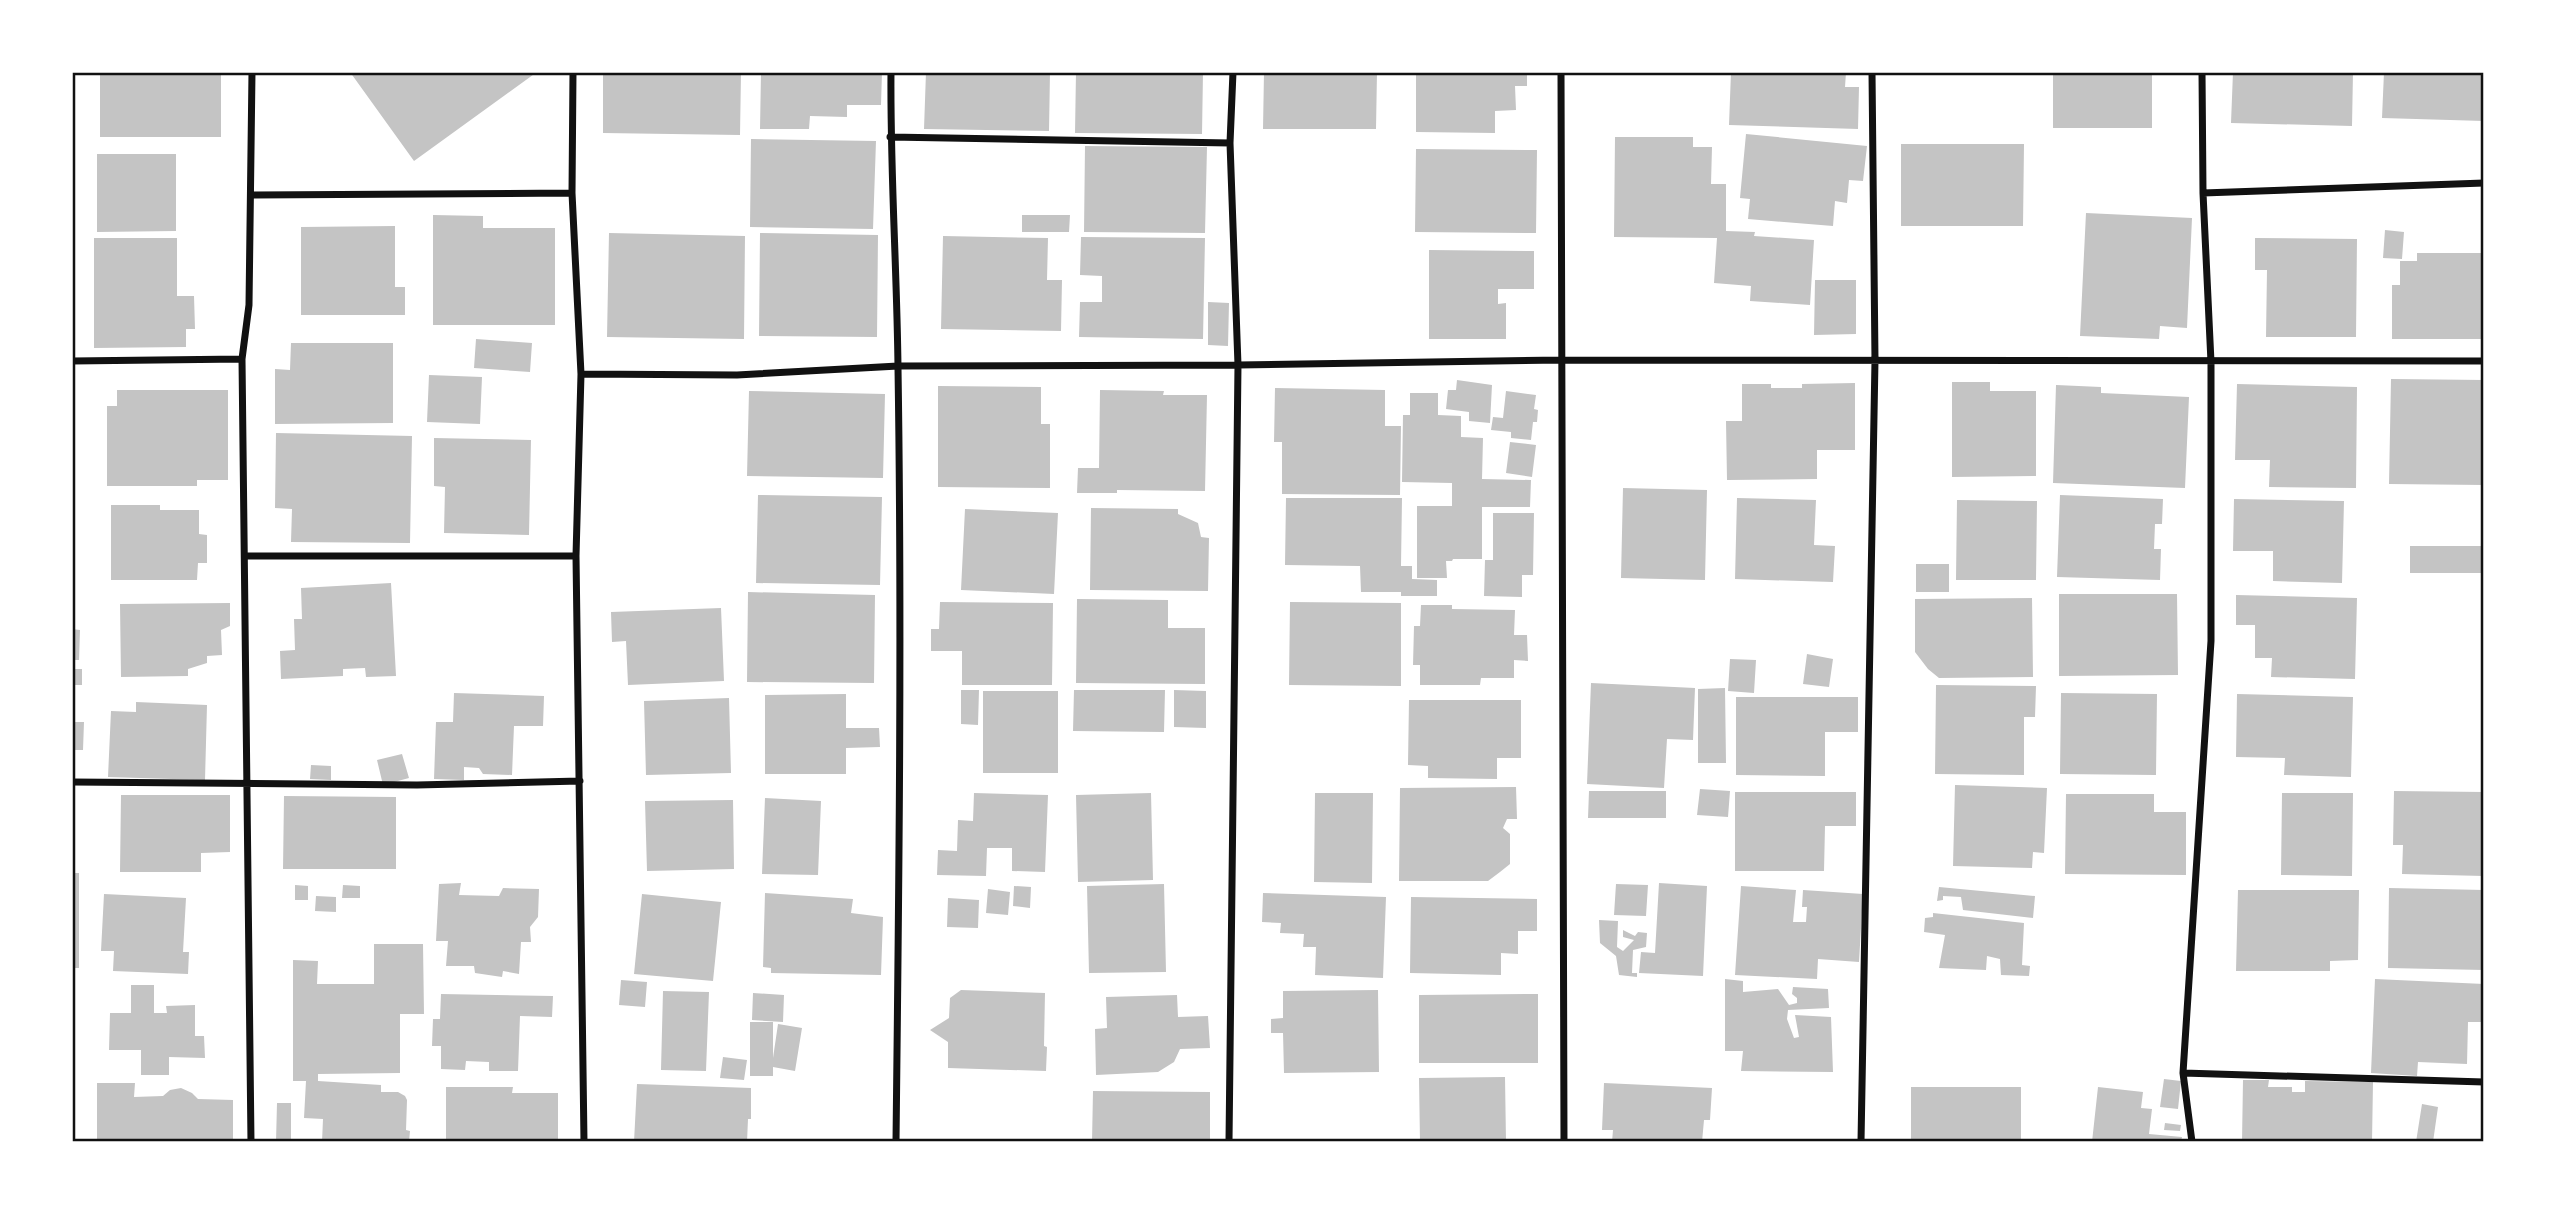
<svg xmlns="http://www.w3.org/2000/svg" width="2556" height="1214" viewBox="0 0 2556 1214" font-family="'Noto Serif',serif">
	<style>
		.building { fill: #c4c4c4 }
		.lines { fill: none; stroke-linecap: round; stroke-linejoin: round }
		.minor { stroke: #111; stroke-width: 7 }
		.neatline { fill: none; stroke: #111; stroke-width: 2.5 }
	</style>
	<rect width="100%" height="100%" fill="#fff"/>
	<!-- building -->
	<path class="building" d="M100,72H221V137H100Z
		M350,72H537L414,161Z
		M603,72H741L740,135L603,133Z
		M761,72H882L881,105H847V117L810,116L809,129H760Z
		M926,72H1050L1049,131L924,129Z
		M1076,72H1203L1202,134L1075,133Z
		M1264,72H1377L1376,129H1263Z
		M1416,72H1527V86H1515L1516,110L1495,111V133L1416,132Z
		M1731,72H1846L1845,87H1859L1858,129L1729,125Z
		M2053,72H2152V128H2053Z
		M2233,72H2353L2352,126L2231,123Z
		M2384,72H2484V121L2382,118Z
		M1746,134L1867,146L1863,181L1849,180L1847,203L1835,201L1833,226L1748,219L1750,199L1740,198Z
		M1615,137H1693V147H1712L1711,184H1726V231L1755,232L1754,236L1814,240L1810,305L1750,301L1751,286L1714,283L1717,238L1614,237Z
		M751,139L876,141L873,229L750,227Z
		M1901,144H2024L2023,226H1901Z
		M1085,146L1207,147L1205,233L1084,232Z
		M1416,149L1537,150L1536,233L1415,232Z
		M97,154H176V231L97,232Z
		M2086,213L2192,218L2187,328L2160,326L2159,339L2080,336Z
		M433,215L483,216V228H555V325H433Z
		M1022,215H1070L1069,232H1022Z
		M395,226V287H405V315H301V227Z
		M2385,230L2404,232L2402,259L2383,258Z
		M609,233L745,236L744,339L607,337Z
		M760,233L878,235L877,337L759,336Z
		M943,236L1048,238L1047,280H1062L1061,331L941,329Z
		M1081,237L1205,238L1203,339L1079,337L1080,302H1102V276L1080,275Z
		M94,238H177V296H194L195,329H186V347L94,348Z
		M2255,238L2357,239L2356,337H2266L2267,270H2255Z
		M1429,250L1534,251V289H1498V304L1506,303V339H1429Z
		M2417,253H2484V339H2392V285H2400V261H2417Z
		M1815,280H1856V334L1814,335Z
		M1208,302L1229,303L1228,346L1208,345Z
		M476,339L532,343L530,372L474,368Z
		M291,343H393V423L275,424V369L290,370Z
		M429,375L482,377L480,424L427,422Z
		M2391,379L2484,380V485L2389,484Z
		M1457,380L1492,385L1490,423L1469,421V412L1446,409L1448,390H1456Z
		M1952,382H1990V391H2036V476L1952,477Z
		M1855,383V450H1817V479L1727,480L1726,421H1742V384H1771V388H1802V384Z
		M2237,384L2357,387L2356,488L2269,487L2270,460H2235Z
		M2056,385L2101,387V393L2189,397L2185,488L2053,483Z
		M938,386L1041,387V424H1050V488L938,487Z
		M1275,388L1385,390V426H1401L1400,495L1282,494V442H1274Z
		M72,390H75V493H72Z
		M117,390H228V480H197V486H107V406H117Z
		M1100,390L1164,391L1163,395H1207L1205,491L1117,490V493H1077L1078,468H1099Z
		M749,391L885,394L883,478L747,476Z
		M1506,391L1536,395L1534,409L1538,410L1537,422H1533L1531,440L1511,438V432L1491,430L1493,417L1503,418Z
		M1410,393H1438V415L1461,416V437L1483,438L1482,479L1531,480L1530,507H1482V559H1453L1452,561H1446L1447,578H1417V506H1452V483L1402,482L1403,415H1410Z
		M276,433L412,436L410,543L291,542L292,509L275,508Z
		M434,438L531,440L529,535L444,533L445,487L434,486Z
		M1510,442L1536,445L1532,477L1506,473Z
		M1623,488L1707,490L1705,580L1621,578Z
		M758,495L882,497L880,585L756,583Z
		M2060,495L2163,499L2162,524H2155L2154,549H2161L2160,580L2057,577Z
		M1286,498H1402L1401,566H1412V579L1437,580V596H1401V592H1361L1360,566L1285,565Z
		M1737,498L1816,500L1814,545L1835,546L1833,582L1735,579Z
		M2234,499L2344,501L2342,583L2273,581V551H2233Z
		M1957,500L2037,501L2036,580H1956Z
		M111,505H160V510H199V534L207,535V563H198L197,580H111Z
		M1091,508L1178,509V514L1198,523L1201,537L1209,538L1208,591L1090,590Z
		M965,509L1058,513L1054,594L961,590Z
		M1493,513H1534L1533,575H1522V597L1484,596L1485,560H1493Z
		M2410,546H2482V573H2410Z
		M1916,564H1949V592H1916Z
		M391,583L396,676L366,677L365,668L343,669V676L281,679L280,651L295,650L294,619H302L301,588Z
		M748,592L875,595L874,683L747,682Z
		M2059,594H2177L2178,675L2059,676Z
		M2236,595L2357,598L2355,679L2271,677L2272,658H2255V625H2236Z
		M2032,598L2033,677L1939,678L1928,669L1915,652V599Z
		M1077,599L1168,600V628H1205V684L1076,683Z
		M940,602L1053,603L1052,685H962V651H931V629H939Z
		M1290,602L1401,603V686L1289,685Z
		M230,603V626L221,630L222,655L207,656V663L188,669V676L121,677L120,604Z
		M1421,605H1452V609L1515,610L1514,635H1527L1528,661L1514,660V678H1481L1480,685H1420V665H1413L1414,626H1420Z
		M721,608L724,681L628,685L626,641L612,642L611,612Z
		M72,629L80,630L79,660H72Z
		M1807,654L1833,659L1829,687L1803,684Z
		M1730,659L1756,660L1754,693L1728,691Z
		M72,669H82V685H72Z
		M1591,683L1695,688L1693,740L1667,739L1664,788L1587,784Z
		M1936,685L2036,686L2035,717H2024V775L1935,774Z
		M1725,688L1726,763H1698V689Z
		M961,690H979L978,725L961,724Z
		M1074,690H1165L1164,732L1073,731Z
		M1174,690L1206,691V728L1174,727Z
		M983,691H1058V773H983Z
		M454,693L544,696L543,726H514L512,775L483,774L479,768L464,767V780L434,779L436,722H453Z
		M2061,693L2157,694L2156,775L2060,774Z
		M846,694V728H879L880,747L846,748V774H765V695Z
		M2237,694L2353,697L2351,777L2284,775L2285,758L2236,757Z
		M1736,697H1858V732H1825V776L1736,775Z
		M729,698L731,773L646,775L644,701Z
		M1409,700H1521V758H1497V779L1428,778V766L1408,765Z
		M136,702L207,705L205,780L108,777L111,711L136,712Z
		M72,722H84L83,750H72Z
		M402,754L409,778L383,785L377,760Z
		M311,765L331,766V780L310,779Z
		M1955,785L2047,788L2044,853L2033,852L2032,868L1953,866Z
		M1516,787L1517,819H1507L1503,828L1510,834V864L1500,872L1488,881H1399L1400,788Z
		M1700,789L1730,791L1728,817L1697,815Z
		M1589,791H1666V818H1588Z
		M2394,791L2484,792V876L2402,874L2403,845H2393Z
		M1735,792H1856V826H1825L1824,871H1735Z
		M974,793L1048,795L1045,872L1012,871V848H987L986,876L937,875L938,850L957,851L958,820L973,821Z
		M1151,793L1153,880L1078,882L1076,795Z
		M1315,793H1373L1372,883L1314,882Z
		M2282,793H2353L2352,876L2281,875Z
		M2066,794H2154V812H2186V875L2065,874Z
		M121,795H230V852L201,853V872H120Z
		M284,796L396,797V869H283Z
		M765,798L821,801L818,875L762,874Z
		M733,800L734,869L647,871L645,801Z
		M72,873H79V968H72Z
		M461,883L459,895L499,896L503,888L539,889L538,917L530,927L531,942H521L519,974L503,971L502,977L475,973L474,966H446L448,941H436L439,884Z
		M1659,883L1707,886L1703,976L1639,973L1641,952L1655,953Z
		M1164,884L1166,972L1089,973L1087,886Z
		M1616,884L1648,885L1646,916L1614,915Z
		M295,885L308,886V900H295Z
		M343,885L360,886V898H342Z
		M1014,886L1031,887L1030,908L1013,906Z
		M1741,886L1796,890L1793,922H1806L1807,907H1802L1803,890L1863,894L1859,962L1818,959L1817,979L1735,975Z
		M1939,887L2035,896L2033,918L1963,910L1961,897L1943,896V900L1937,901Z
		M2389,888L2484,890V970L2388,968Z
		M988,889L1010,892L1008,915L986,913Z
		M2238,890H2359L2358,960L2330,961V971H2236Z
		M765,893L853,899L851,913L883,917L881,975L771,973V968L763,967Z
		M1263,893L1386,897L1383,978L1315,975L1316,947H1303L1304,934L1280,933L1281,923L1262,922Z
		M104,894L186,898L183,952H189L188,974L113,971L114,951H101Z
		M642,894L721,902L713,981L634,974Z
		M316,896L336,897V912L315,911Z
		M1411,897L1537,899V931H1518V954L1501,953V975L1410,973Z
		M948,898L979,900L978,928L947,927Z
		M1933,913L2024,923L2022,965L2030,966L2029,976L2001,975L2000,959L1987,956L1986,970L1939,968L1945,935L1924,932L1925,918L1933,917Z
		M1599,920L1618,921L1617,947L1623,951L1634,940L1623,937V930L1635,936L1638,932L1647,933L1646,947L1633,950L1632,973H1637V977L1619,975L1616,956L1600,943Z
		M374,944H423L424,1014H400V1073L318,1074V1081L381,1085V1092H398L405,1096L407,1100L406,1130L410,1131L409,1142H322L323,1119L304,1118L306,1081H293V960L318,961L317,984H374Z
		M1725,979L1743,981V992L1778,989L1789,1005L1797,1003V998L1792,994L1793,987L1828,989L1829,1008L1788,1010L1787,1019L1794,1038L1799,1037L1795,1015L1831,1017L1833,1072L1741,1071L1743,1051H1725Z
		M2375,979L2484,984V1022H2468L2467,1064L2418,1062L2417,1076L2371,1073Z
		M621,980L647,982L645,1007L619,1005Z
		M131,985H154V1013H167L166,1006L195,1005V1036H204L205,1058L169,1057V1075H141V1050H109L110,1013H131Z
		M961,990L1045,993L1044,1046L1047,1047L1046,1071L948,1068V1042L930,1030L949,1018L950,998Z
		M1378,990L1379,1072L1284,1073L1283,1033H1271V1019L1283,1018V991Z
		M663,991L709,992L706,1071L661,1070Z
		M753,993L784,995L783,1022L752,1020Z
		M441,994L553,996L552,1017L520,1016L518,1071H489V1062L466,1061L465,1070L441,1069V1046H432L433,1019H440Z
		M1538,994V1063H1419V995Z
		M1177,995L1178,1017L1208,1016L1210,1048L1180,1049L1174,1062L1158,1072L1096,1075L1095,1029L1107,1028L1106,997Z
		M750,1022H773V1058L778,1024L802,1028L795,1071L773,1067V1076H750Z
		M723,1057L747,1060L744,1080L720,1078Z
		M1505,1077L1506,1142H1420L1419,1078Z
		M2164,1079L2181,1081L2178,1109L2160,1107Z
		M2243,1080H2269L2268,1087H2292V1092H2305V1081L2373,1082L2372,1142H2242Z
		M97,1083H135L134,1097L163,1096L170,1090L181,1088L192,1093L198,1099L233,1100V1142H97Z
		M1604,1083L1712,1088L1710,1120H1704L1702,1142H1612L1613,1130H1602Z
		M637,1084L751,1088V1119H748L747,1142H634Z
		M446,1087H513L512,1093H558V1142H446Z
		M1911,1087H2021V1142H1911Z
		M2098,1087L2143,1092L2141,1108L2152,1109L2149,1134L2182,1137L2181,1142H2092Z
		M1093,1091L1210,1092V1142H1092Z
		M277,1103H291V1142H276Z
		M2422,1104L2438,1107L2433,1142H2416Z
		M2165,1123L2181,1125L2180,1131L2164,1130Z"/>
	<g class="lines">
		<!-- minor -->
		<path class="minor" d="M573,72L572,193L581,374L576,556L584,1142
			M891,72C890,171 897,269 898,368C902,626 899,884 896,1142
			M1561,72L1564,1142
			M890,137L1230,143
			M2203,193L2484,183
			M252,195L572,193
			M72,361L242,359
			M581,374L737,375L898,366L1238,365L1562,360L2484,361
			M246,556H576
			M72,782L417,785L580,781
			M2183,1073L2484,1082
			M251,1142L242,359L249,305L252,72
			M1229,1142L1238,365L1230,143L1233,72
			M1861,1142L1875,360L1872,72
			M2192,1142L2183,1073L2211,641V362L2203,193L2202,72"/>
	</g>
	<!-- border -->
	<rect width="2556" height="1214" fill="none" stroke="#ffffff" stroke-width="147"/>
	<rect x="74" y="74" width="2408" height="1066" class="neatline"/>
</svg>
